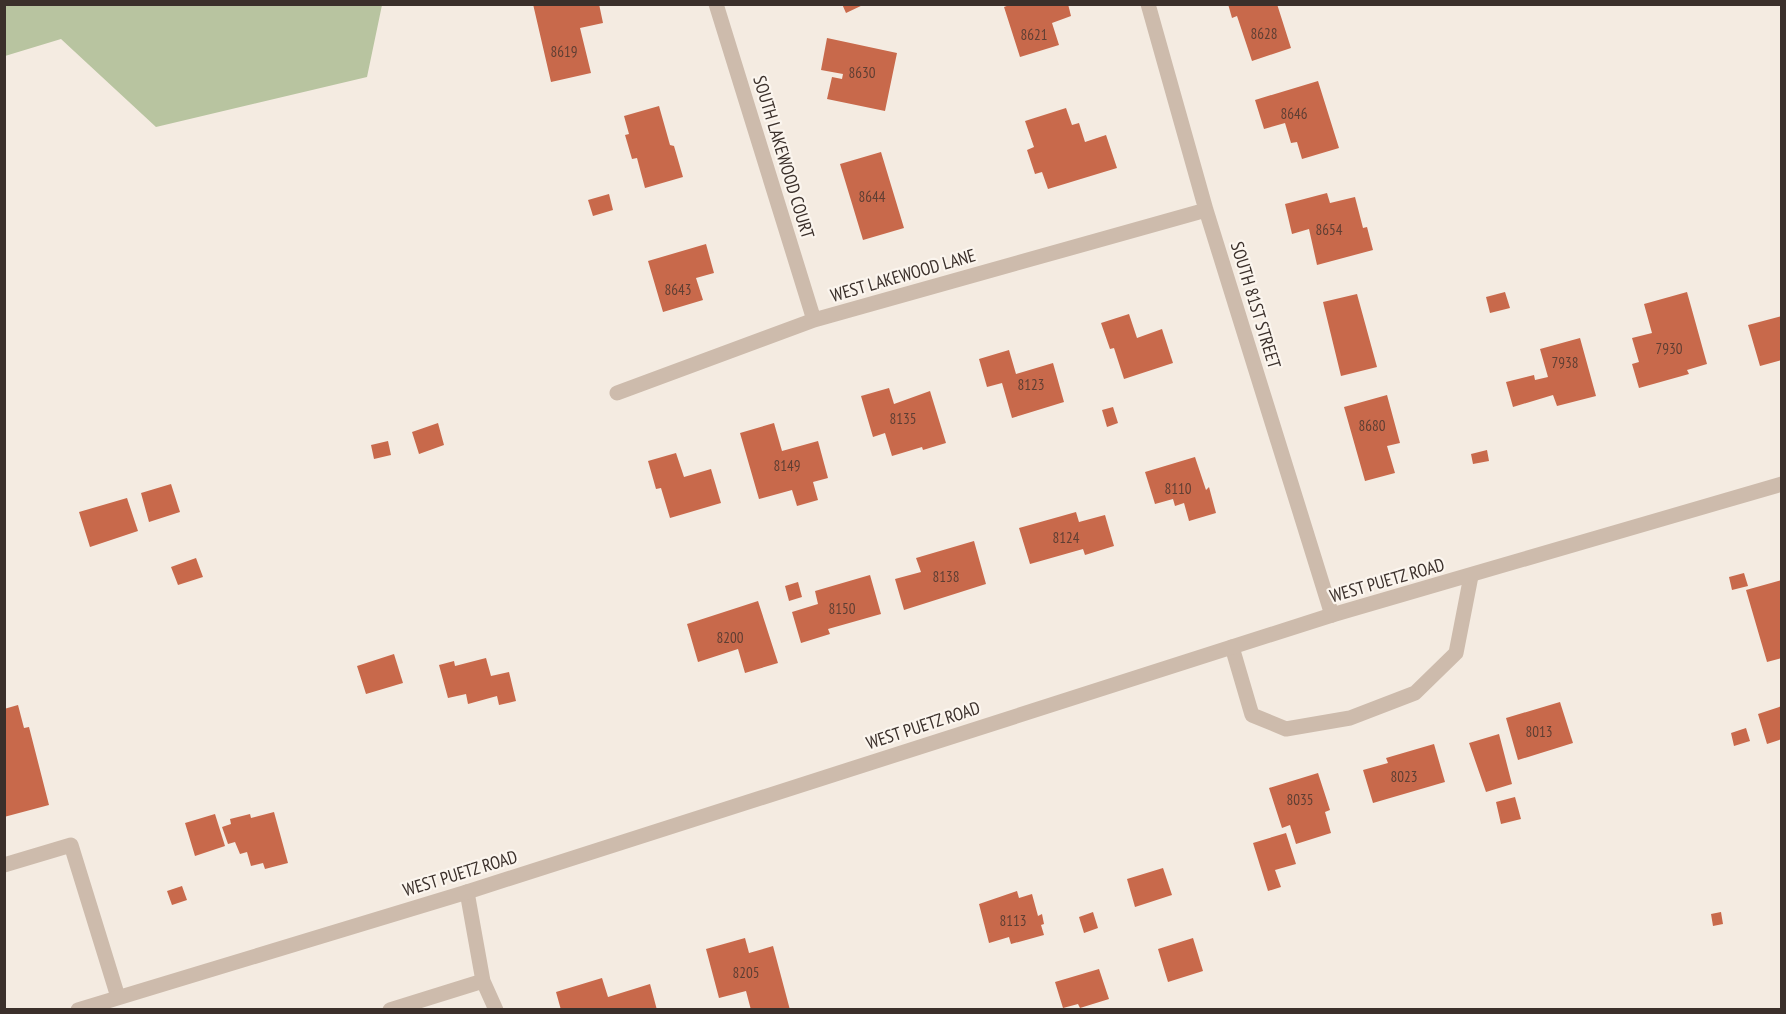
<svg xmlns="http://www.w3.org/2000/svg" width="1786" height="1014" viewBox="0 0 1786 1014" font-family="'PT Sans Narrow',sans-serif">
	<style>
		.green { fill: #b8c4a0 }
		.building { fill: #c8694b }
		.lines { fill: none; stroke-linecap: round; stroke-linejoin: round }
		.service { stroke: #cdbbac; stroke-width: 15 }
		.minor { stroke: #cdbbac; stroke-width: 15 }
		.tertiary { stroke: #cdbbac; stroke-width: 15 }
		.labels { text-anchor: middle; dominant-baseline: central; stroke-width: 4.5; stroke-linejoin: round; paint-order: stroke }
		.number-label { font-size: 15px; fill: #5e3e33 }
		.street-label { font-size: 18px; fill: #3b302b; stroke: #fbf5ee }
	</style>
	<rect width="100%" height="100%" fill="#f4ebe1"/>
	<!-- green -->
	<path class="green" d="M5,4H382V5L367,77L156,127L61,39L5,56Z"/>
	<!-- building -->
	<path class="building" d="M533,4H599L603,23L580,28L591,73L551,82Z
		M842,4H865L846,13Z
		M1012,4H1068L1071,16L1052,23L1059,45L1020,57L1004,7Z
		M1228,4H1277L1291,48L1252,61L1237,16L1232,18Z
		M827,38L897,53L885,111L827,99L832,77L842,79L843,74L821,70Z
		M1318,81L1339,148L1302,159L1297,142L1291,143L1285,123L1264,129L1255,100Z
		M659,106L670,145L674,146L683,177L645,188L637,158L632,159L625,135L629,134L624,116Z
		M1066,108L1072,125L1079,123L1085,142L1106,135L1117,168L1048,189L1042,172L1035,174L1027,150L1034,147L1025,121Z
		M881,152L904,228L863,240L840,164Z
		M1327,193L1330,203L1355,197L1363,228L1367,227L1373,250L1317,265L1309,229L1292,234L1285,204Z
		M609,194L613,210L593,216L588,200Z
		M706,244L714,273L696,278L703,300L663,312L648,261Z
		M1505,292L1510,308L1490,313L1486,297Z
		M1687,292L1707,364L1687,370L1689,374L1639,388L1632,364L1639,362L1632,338L1652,333L1644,304Z
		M1357,294L1377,367L1341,376L1323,302Z
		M1129,314L1137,338L1162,329L1173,363L1124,379L1114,348L1110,349L1101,323Z
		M1782,316V360L1760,366L1748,325Z
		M1580,338L1596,396L1557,406L1553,395L1513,407L1506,382L1534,375L1535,380L1548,377L1540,349Z
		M1009,350L1016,374L1053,363L1064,402L1012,418L1002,383L987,387L979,359Z
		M889,388L894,404L930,391L946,443L923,450L922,447L892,456L885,433L873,437L861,396Z
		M1387,395L1400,443L1387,446L1395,473L1365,481L1344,407Z
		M1113,407L1118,423L1107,427L1102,410Z
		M438,423L444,445L419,454L412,432Z
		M774,423L782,451L818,441L828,478L813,482L818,500L797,506L792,490L759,499L740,433Z
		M388,441L391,455L374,459L371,445Z
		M1487,450L1489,461L1473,464L1471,454Z
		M676,453L684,477L711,469L721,503L670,518L661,488L656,489L648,461Z
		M1195,457L1206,490L1209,487L1216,513L1189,521L1184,503L1175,506L1173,499L1155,504L1145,472Z
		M171,484L180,512L149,522L141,493Z
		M127,498L138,531L90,547L79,512Z
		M1076,512L1079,522L1105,515L1114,546L1085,555L1083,549L1030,564L1019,528Z
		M974,541L986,584L904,610L895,579L921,572L916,558Z
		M196,558L203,577L178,585L171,567Z
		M1744,573L1748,586L1732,590L1729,577Z
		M870,575L881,614L828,629L830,634L801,643L792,612L818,604L815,591Z
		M1782,580V658L1767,662L1746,590Z
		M798,582L802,597L789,601L785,586Z
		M758,601L778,663L745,673L738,649L698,662L687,624Z
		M394,654L403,683L366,694L357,666Z
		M486,658L491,676L509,672L516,701L499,705L497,696L468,704L466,694L448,698L439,665L454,661L455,666Z
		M1560,702L1573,743L1518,760L1506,718Z
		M18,705L24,728L29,727L49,805L4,817V709Z
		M1782,706V739L1767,744L1758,714Z
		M1746,728L1750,741L1734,746L1731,733Z
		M1499,734L1512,784L1486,792L1469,743Z
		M1434,744L1445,782L1373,803L1363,770L1388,763L1386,758Z
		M1318,773L1330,810L1325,812L1331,833L1296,844L1290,825L1282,828L1269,788Z
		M1515,797L1521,819L1501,824L1496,802Z
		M274,812L288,863L265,869L263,863L251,866L247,852L240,854L235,842L228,844L222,827L231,824L230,819L250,814L251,818Z
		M215,814L225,846L195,856L185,823Z
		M1286,833L1296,864L1275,870L1281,887L1268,891L1253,843Z
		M1163,868L1172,895L1135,907L1127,879Z
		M182,886L187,900L172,905L167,891Z
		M1017,891L1019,898L1032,894L1038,916L1042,914L1044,924L1041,925L1044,935L1011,944L1009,937L989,943L979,904Z
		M1093,912L1098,928L1084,933L1079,917Z
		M1721,912L1723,924L1713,926L1711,914Z
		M745,938L749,953L773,946L790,1010H751L746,991L719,998L706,949Z
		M1193,938L1203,971L1168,982L1158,949Z
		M1099,969L1109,999L1080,1008L1078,1004L1063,1008L1055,982Z
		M602,978L608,997L650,984L657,1010H561L556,992Z"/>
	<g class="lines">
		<!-- service -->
		<path class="service" d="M4,865L71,845L118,997"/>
		<!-- minor -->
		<path class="minor" d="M716,4L814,320
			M1148,4L1206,210L1332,615
			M617,393L814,320L1206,210
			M1232,647L1252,715L1286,729L1350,718L1415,693L1456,653L1471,576
			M467,892L483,981L496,1010
			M390,1010L483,981"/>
		<!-- tertiary -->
		<path class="tertiary" d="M78,1010L467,892L1332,615L1782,484"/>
	</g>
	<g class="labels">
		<!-- number labels -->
		<g class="number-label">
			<text x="1264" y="33">8628</text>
			<text x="1034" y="34">8621</text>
			<text x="564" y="51">8619</text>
			<text x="862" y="72">8630</text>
			<text x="1294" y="113">8646</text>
			<text x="872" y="196">8644</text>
			<text x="1329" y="229">8654</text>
			<text x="678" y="289">8643</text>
			<text x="1669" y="348">7930</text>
			<text x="1565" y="362">7938</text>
			<text x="1031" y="384">8123</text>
			<text x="903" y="418">8135</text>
			<text x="1372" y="425">8680</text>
			<text x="787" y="465">8149</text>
			<text x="1178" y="488">8110</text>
			<text x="1066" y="537">8124</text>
			<text x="946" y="576">8138</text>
			<text x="842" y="608">8150</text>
			<text x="730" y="637">8200</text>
			<text x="1539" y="731">8013</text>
			<text x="1404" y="776">8023</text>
			<text x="1300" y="799">8035</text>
			<text x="1013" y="920">8113</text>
			<text x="746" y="972">8205</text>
		</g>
		<!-- street labels -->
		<g class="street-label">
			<text transform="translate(784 157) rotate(73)">SOUTH LAKEWOOD COURT</text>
			<text transform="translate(903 275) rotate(-16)">WEST LAKEWOOD LANE</text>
			<text transform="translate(1256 305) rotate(73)">SOUTH 81ST STREET</text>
			<text transform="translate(1387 580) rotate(-16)">WEST PUETZ ROAD</text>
			<text transform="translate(923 725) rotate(-18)">WEST PUETZ ROAD</text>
			<text transform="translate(460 873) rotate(-17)">WEST PUETZ ROAD</text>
		</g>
	</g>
	<!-- border -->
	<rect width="1786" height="1014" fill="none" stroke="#3b302b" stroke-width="12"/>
</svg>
